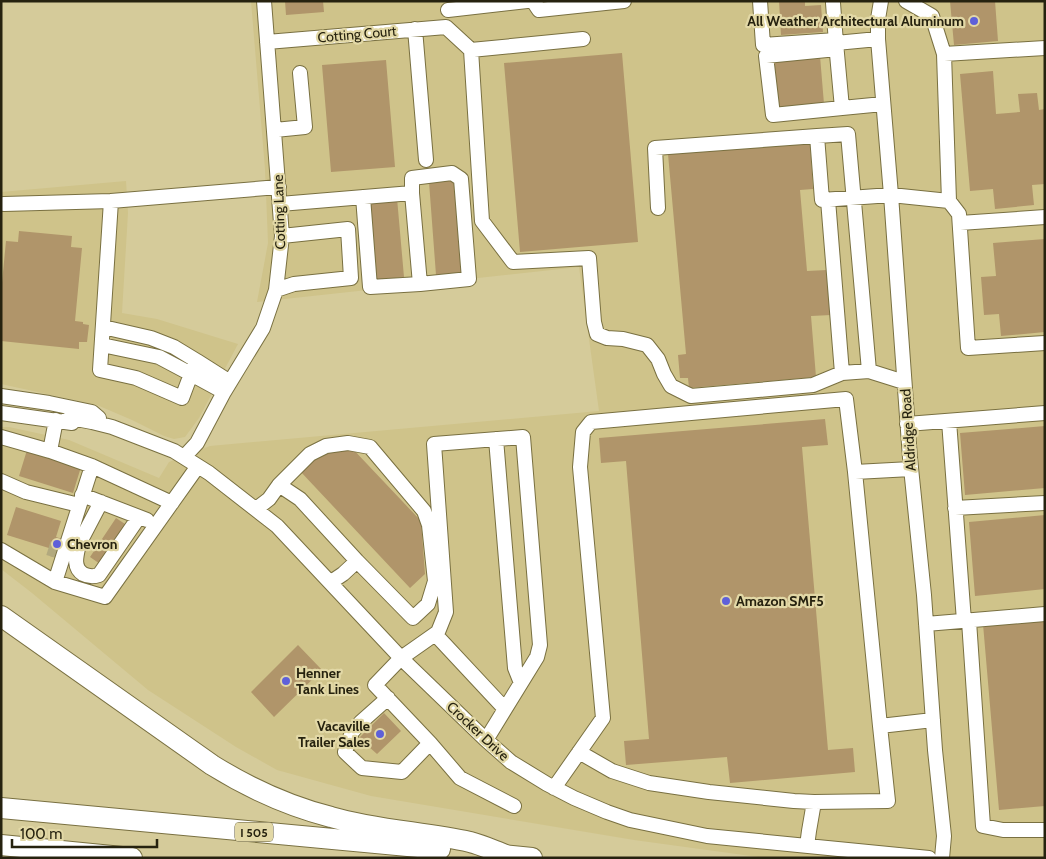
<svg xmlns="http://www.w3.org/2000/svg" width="1046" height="859" viewBox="0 0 1046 859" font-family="Cabin,sans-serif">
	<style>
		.built { fill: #cfc38a }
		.building { fill: #b0956a }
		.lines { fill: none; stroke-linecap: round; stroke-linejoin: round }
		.minor-tunnel { stroke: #b2a97e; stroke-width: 14; stroke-dasharray: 14 7; stroke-linecap: butt }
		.minor-casing { stroke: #797041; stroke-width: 16 }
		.highway-casing { stroke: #797041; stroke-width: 22 }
		.minor { stroke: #fff; stroke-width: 14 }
		.highway { stroke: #fff; stroke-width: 20 }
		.poi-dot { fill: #5e60d9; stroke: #e2d8a6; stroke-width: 2 }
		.labels { text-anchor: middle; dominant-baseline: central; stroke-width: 4.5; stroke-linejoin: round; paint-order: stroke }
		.shield { fill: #e2d8a6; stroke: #5e593c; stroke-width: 1 }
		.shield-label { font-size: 12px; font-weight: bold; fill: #26220f }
		.poi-label { font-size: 14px; font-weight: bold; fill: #26220f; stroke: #e2d8a6; text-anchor: start }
		.street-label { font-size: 14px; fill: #26220f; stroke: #e2d8a6 }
	</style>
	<rect width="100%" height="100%" fill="#d5cb9a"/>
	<!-- built -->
	<path class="built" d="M251,1H1045V858H765L634,840L371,796L277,770L236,747L148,690L32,593L1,569V427H9L69,440L159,478L169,462L210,446L599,411L579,267L257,302L268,243L265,169Z
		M126,181L128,213L122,313L157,319L238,344L199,418L185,437L174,439L164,436L132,420L97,405L1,384V192Z"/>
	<!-- building -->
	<path class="building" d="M285,1H323L324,12L286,15Z
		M779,1H805V6L821,5L823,32L781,35Z
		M950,1H995L998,41L954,45Z
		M622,53L638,242L520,252L504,63Z
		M820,56L824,104L775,108L770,61Z
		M386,60L395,167L331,172L322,65Z
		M993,71L996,114L1020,112L1018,94L1037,93L1039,110L1045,109V184L1032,185L1034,205L995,209L993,189L970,191L960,74Z
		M810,142L813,189L800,190L807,271L827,270L831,315L811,316L816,377L689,388L688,378H680L678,355L686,354L668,154Z
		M458,180L465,272L436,275L429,182Z
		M397,198L404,277L376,280L370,200Z
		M19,231L72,236L71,247L82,248L75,321L83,322V324L89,325L87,342H79V349L1,341V293L6,241L18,242Z
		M1045,239V332L1001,336L999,314L984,315L981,277L996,276L993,243Z
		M825,419L828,445L802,447L828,750L853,748L855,772L730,783L727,757L626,765L624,741L649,739L626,461L601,463L599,438Z
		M1045,426V488L965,495L960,433Z
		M350,446L421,521L425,574L410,588L300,471L324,449Z
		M27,450L81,467L73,493L19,476Z
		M16,507L61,521L56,537L62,539L57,558L50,556L52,549L7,535Z
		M1045,515V589L975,596L969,522Z
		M116,518L128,526L103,566L90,557Z
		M1045,619V806L999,810L983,624Z
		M298,645L322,670L274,717L251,692Z
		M384,713L401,731L377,754L359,738Z"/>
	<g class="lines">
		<!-- minor-tunnel -->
		<path class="minor-tunnel" d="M53,557L59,538"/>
		<!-- minor casing -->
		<g class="minor-casing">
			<path id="minor" d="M533,1L539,10L624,1
				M760,1L763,45L836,40
				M881,1L878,19V39L891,195L910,458L924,595L935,750L944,836L942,858
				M833,3L836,43L878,39
				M448,10L527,1
				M446,27L471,50L583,39
				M415,29L426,160
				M267,42L446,27
				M836,43L842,108L883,104
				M837,49L766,56L773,115L842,108
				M471,50L482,221L513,262L589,258L594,322L597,334L607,338L623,339L647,345L658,359L664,374L671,386L691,396L813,385L842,373
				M944,54L1045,48
				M275,130L305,127L300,73
				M817,136L848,134L869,371L904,382
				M363,197L370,287L420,284
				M828,200L842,373L869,371
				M949,201L959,214L968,348L1045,343
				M4,204L111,201
				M280,204L412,193L420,284L469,279L461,179L452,173L412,178V193
				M658,208L655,148L817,136L822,200L891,195L949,201L944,54L932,16L906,1
				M960,223L1045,217
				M276,290L294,284L351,278L348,229L282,236
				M103,327L151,338L174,347L197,361
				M102,345L159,357L191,374L197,361L230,382
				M224,392L191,374L182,398L136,378L100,370L111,201L279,187
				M1,396L49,403L92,412L99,418
				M1,413L72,423
				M949,421L964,621
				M63,422L71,418L92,422L112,427L174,451L209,473L277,526L401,658L485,739L511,762L547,784L574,798L607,812L630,820L707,836L929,858
				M907,424L1045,413
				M1,437L50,451L92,466
				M496,439L515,668L521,683
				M50,451L56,420
				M184,457L197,443L224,392L263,328L276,290L282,236L264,1
				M855,472L880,726
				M1,481L26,492L79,505
				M82,495L147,520
				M955,508L1045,503
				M256,509L269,499L279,485L310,454L326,446L348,443L370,447L424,511L429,525L435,581L428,604L413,618L357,561L300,499L279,485
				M79,544C77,554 72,567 83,574C89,577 93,577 99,575L139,517
				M72,545L79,544L101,502
				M1,550L55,582L105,597L198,466
				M55,582L92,466L172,503
				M331,582L343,574L357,561
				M969,621L983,826L1003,830H1045
				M926,624L1045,614
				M435,634L505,709
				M388,698L361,722L352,732L345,752L362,768L402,772L430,743L375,685L401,658L438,632L446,612L434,444L523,437L540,645L537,657L486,740
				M430,743L460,778L514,806
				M579,752L612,771L649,783L709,792L794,801L814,802L888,801L880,726L933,720
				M554,788L603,718L580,467L583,432L591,422L846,399L855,472L911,469
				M807,846L809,831L814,802"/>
		</g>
		<!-- highway casing -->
		<g class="highway-casing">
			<path id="highway" d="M1,616L212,765C249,788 288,806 331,817C376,830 424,832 470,842C482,845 495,851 506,855
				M1,808L440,849
				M1,845L132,858
				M494,854L532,858"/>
		</g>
		<!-- minor -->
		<use href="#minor" class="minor"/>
		<!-- highway -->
		<use href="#highway" class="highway"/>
	</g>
	<!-- markers -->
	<g class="poi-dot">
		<circle cx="974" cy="21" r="5"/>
		<circle cx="57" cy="544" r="5"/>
		<circle cx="726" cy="601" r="5"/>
		<circle cx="286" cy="681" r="5"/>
		<circle cx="380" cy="734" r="5"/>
	</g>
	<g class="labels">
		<!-- shield labels -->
		<rect class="shield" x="235" y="822.5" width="38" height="19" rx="4"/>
		<g class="shield-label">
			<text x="254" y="832">I 505</text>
		</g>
		<!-- poi labels -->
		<g class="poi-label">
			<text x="964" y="21" text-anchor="end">All Weather Architectural Aluminum</text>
			<text x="67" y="544">Chevron</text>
			<text x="736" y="601">Amazon SMF5</text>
			<text x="296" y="673">Henner<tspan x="296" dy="16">Tank Lines</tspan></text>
			<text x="370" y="726" text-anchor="end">Vacaville<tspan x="370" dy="16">Trailer Sales</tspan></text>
		</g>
		<!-- street labels -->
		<g class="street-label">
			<text transform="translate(357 34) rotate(-5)">Cotting Court</text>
			<text transform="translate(279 212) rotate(-92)">Cotting Lane</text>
			<text transform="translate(908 430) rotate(-94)">Aldridge Road</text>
			<text transform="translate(478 731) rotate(43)">Crocker Drive</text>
		</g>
	</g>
	<!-- border -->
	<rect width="1046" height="859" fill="none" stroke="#26220f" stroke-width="5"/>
	<!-- scale -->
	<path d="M12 839v8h145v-8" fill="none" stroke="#26220f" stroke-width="2.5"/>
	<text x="20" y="839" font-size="15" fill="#26220f" stroke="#e2d8a6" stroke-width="4" paint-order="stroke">100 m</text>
</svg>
